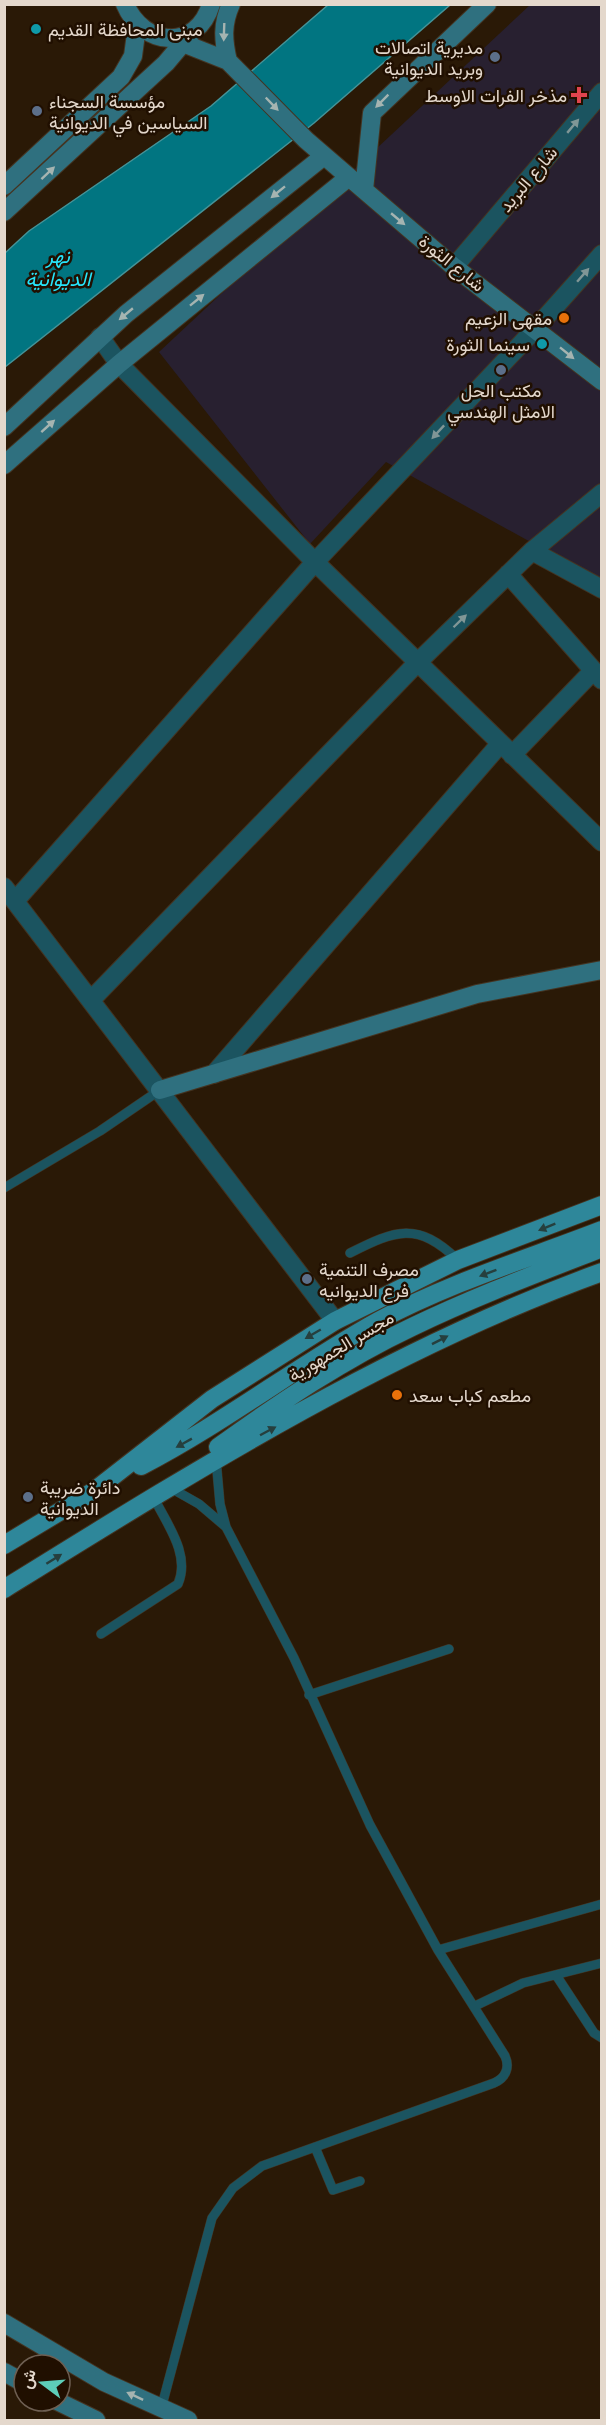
<svg xmlns="http://www.w3.org/2000/svg" width="606" height="2425" viewBox="0 0 606 2425" font-family="Quicksand,Vazirmatn,sans-serif">
	<style>
		.commercial { fill: #282030 }
		.water { fill: #017581; stroke: #459398; stroke-width: 1.5 }
		.lines { fill: none; stroke-linecap: round; stroke-linejoin: round }
		.lane-casing { stroke: #443422; stroke-width: 10 }
		.street-casing { stroke: #443422; stroke-width: 20 }
		.secondary-casing { stroke: #443422; stroke-width: 20 }
		.primary-casing { stroke: #443422; stroke-width: 20 }
		.lane { stroke: #1b5460; stroke-width: 9 }
		.street { stroke: #1b5460; stroke-width: 18 }
		.secondary { stroke: #2f707f; stroke-width: 18 }
		.primary { stroke: #2e879a; stroke-width: 18 }
		.oneway { fill: #a5b4b1 }
		.oneway2 { fill: #809696 }
		.oneway3 { fill: #263f3e }
		.culture-dot { fill: #0f9aa8; stroke: #200f00; stroke-width: 2 }
		.service-dot { fill: #5c6f8a; stroke: #200f00; stroke-width: 2 }
		.health-dot { fill: #e0444e; stroke: #200f00; stroke-width: 2 }
		.food-dot { fill: #e8710a; stroke: #200f00; stroke-width: 2 }
		.labels { text-anchor: middle; dominant-baseline: central; stroke-width: 5; stroke-linejoin: round; paint-order: stroke }
		.poi-label { font-size: 18px; fill: #e4d8cc; stroke: #200f00; text-anchor: start }
		.street-label { font-size: 18px; fill: #e4d8cc; stroke: #200f00 }
		.water-label { font-size: 20px; font-style: italic; fill: #27e5fa; stroke: #200f00 }
	</style>
	<rect width="100%" height="100%" fill="#2a1906"/>
	<!-- commercial -->
	<path class="commercial" d="M530,5H601V581L386,462L310,544L159,352Z"/>
	<!-- water -->
	<path class="water" d="M328,5H450L314,123L5,367V253L29,231L211,106Z"/>
	<g class="lines">
		<!-- lane casing -->
		<g class="lane-casing">
			<path id="lane" d="M4,1188L100,1131L160,1090
				M350,1253C396,1230 417,1221 458,1260
				M169,1487L199,1504L226,1527
				M101,1634L178,1584C191,1554 166,1523 153,1496
				M309,1695L449,1649
				M438,1950L602,1904
				M556,1975L594,2033L602,2038
				M475,2006L523,1983L602,1963
				M315,2147L333,2190L360,2181
				M161,2409L212,2218L233,2188L262,2166L494,2083C506,2078 510,2067 505,2056L438,1950L370,1825L294,1658L226,1527L220,1504L216,1459"/>
		</g>
		<!-- street casing -->
		<g class="street-casing">
			<path id="street" d="M454,267L602,92
				M100,337L119,364L315,562L602,842
				M532,551L602,589
				M508,574L602,680
				M512,755L593,671
				M4,887L335,1321
				M15,901L315,562L536,328L602,254
				M91,1000L418,662L532,551L602,493
				M214,1074L500,744"/>
		</g>
		<!-- secondary casing -->
		<g class="secondary-casing">
			<path id="secondary" d="M125,4C143,47 197,52 211,4
				M170,38L228,61L306,140L364,190L454,267L602,381
				M228,61C223,40 222,24 231,4
				M4,186L121,77L133,56L137,26
				M364,190L372,113L487,4
				M4,212L166,63L193,31
				M4,427L126,314L324,156
				M4,465L119,364L349,177
				M160,1090L477,994L602,970
				M4,2323L104,2382L188,2420
				M4,2372L24,2383
				M57,2401L96,2420"/>
		</g>
		<!-- primary casing -->
		<g class="primary-casing">
			<path id="primary" d="M218,1447C279,1403 344,1359 412,1327C474,1297 538,1273 602,1248
				M141,1466C224,1423 297,1366 378,1321C449,1283 527,1259 602,1230
				M4,1545L94,1491L212,1399L335,1321L458,1260L602,1205
				M4,1589C196,1470 389,1349 602,1272"/>
		</g>
		<!-- lane -->
		<use href="#lane" class="lane"/>
		<!-- street -->
		<use href="#street" class="street"/>
		<!-- secondary -->
		<use href="#secondary" class="secondary"/>
		<!-- primary -->
		<use href="#primary" class="primary"/>
	</g>
	<!-- one-way arrows -->
	<defs><path id="oneway-solid" d="M-6-.8H1V-3.2L6.5 0L1 3.2V.8H-6Z" transform="scale(1.5)"/></defs>
	<g class="oneway">
		<use href="#oneway-solid" transform="translate(224 32) rotate(92)"/>
		<use href="#oneway-solid" transform="translate(382 101) rotate(135)"/>
		<use href="#oneway-solid" transform="translate(272 104) rotate(46)"/>
		<use href="#oneway-solid" transform="translate(48 173) rotate(-43)"/>
		<use href="#oneway-solid" transform="translate(278 192) rotate(141)"/>
		<use href="#oneway-solid" transform="translate(398 219) rotate(40)"/>
		<use href="#oneway-solid" transform="translate(197 300) rotate(-39)"/>
		<use href="#oneway-solid" transform="translate(126 314) rotate(140)"/>
		<use href="#oneway-solid" transform="translate(567 353) rotate(39)"/>
		<use href="#oneway-solid" transform="translate(48 426) rotate(-42)"/>
		<use href="#oneway-solid" transform="translate(135 2396) rotate(-155)"/>
	</g>
	<g class="oneway2">
		<use href="#oneway-solid" transform="translate(573 126) rotate(-50)"/>
		<use href="#oneway-solid" transform="translate(583 275) rotate(-49)"/>
		<use href="#oneway-solid" transform="translate(438 432) rotate(133)"/>
		<use href="#oneway-solid" transform="translate(460 621) rotate(-44)"/>
	</g>
	<g class="oneway3">
		<use href="#oneway-solid" transform="translate(547 1227) rotate(158)"/>
		<use href="#oneway-solid" transform="translate(488 1273) rotate(159)"/>
		<use href="#oneway-solid" transform="translate(313 1334) rotate(150)"/>
		<use href="#oneway-solid" transform="translate(440 1340) rotate(-27)"/>
		<use href="#oneway-solid" transform="translate(268 1431) rotate(-28)"/>
		<use href="#oneway-solid" transform="translate(184 1443) rotate(151)"/>
		<use href="#oneway-solid" transform="translate(54 1559) rotate(-32)"/>
	</g>
	<!-- markers -->
	<g class="culture-dot">
		<circle cx="36" cy="29" r="6"/>
		<circle cx="542" cy="344" r="6"/>
	</g>
	<g class="service-dot">
		<circle cx="495" cy="57" r="6"/>
		<circle cx="37" cy="111" r="6"/>
		<circle cx="501" cy="370" r="6"/>
		<circle cx="307" cy="1279" r="6"/>
		<circle cx="28" cy="1497" r="6"/>
	</g>
	<path class="health-dot" d="M576 86h6v6h6v6h-6v6h-6v-6h-6v-6h6z"/>
	<g class="food-dot">
		<circle cx="564" cy="318" r="6"/>
		<circle cx="397" cy="1395" r="6"/>
	</g>
	<g class="labels">
		<!-- poi labels -->
		<g class="poi-label">
			<text x="48" y="29">مبنى المحافظة القديم</text>
			<text x="483" y="47" text-anchor="end">مديرية اتصالات<tspan x="483" dy="21">وبريد الديوانية</tspan></text>
			<text x="567" y="95" text-anchor="end">مذخر الفرات الاوسط</text>
			<text x="49" y="101">مؤسسة السجناء<tspan x="49" dy="21">السياسين في الديوانية</tspan></text>
			<text x="552" y="318" text-anchor="end">مقهى الزعيم</text>
			<text x="530" y="344" text-anchor="end">سينما الثورة</text>
			<text x="501" y="390" text-anchor="middle">مكتب الحل<tspan x="501" dy="21">الامثل الهندسي</tspan></text>
			<text x="319" y="1269">مصرف التنمية<tspan x="319" dy="21">فرع الديوانيه</tspan></text>
			<text x="409" y="1395">مطعم كباب سعد</text>
			<text x="40" y="1487">دائرة ضريبة<tspan x="40" dy="21">الديوانية</tspan></text>
		</g>
		<!-- street labels -->
		<g class="street-label">
			<text transform="translate(528 179) rotate(-50)">شارع البريد</text>
			<text transform="translate(452 263) rotate(39)">شارع الثورة</text>
			<text transform="translate(341 1346) rotate(-31)">مجسر الجمهورية</text>
		</g>
		<!-- water labels -->
		<g class="water-label">
			<text x="58" y="255">نهر<tspan x="58" dy="23">الديوانية</tspan></text>
		</g>
	</g>
	<!-- border -->
	<rect width="606" height="2425" fill="none" stroke="#e4d8cc" stroke-width="12"/>
	<!-- north arrow -->
	<g transform="translate(42 2383) rotate(286)"><circle r="28" fill="#200f00" stroke="#6e5f52" stroke-width="1.5"/>
	<path d="M0-4.5L10 22L0 15L-10 22Z" fill="#5dceb9"/>
	<text y="-9" font-size="16" font-weight="bold" text-anchor="middle" fill="#e4d8cc">ش</text>
	</g>
</svg>
